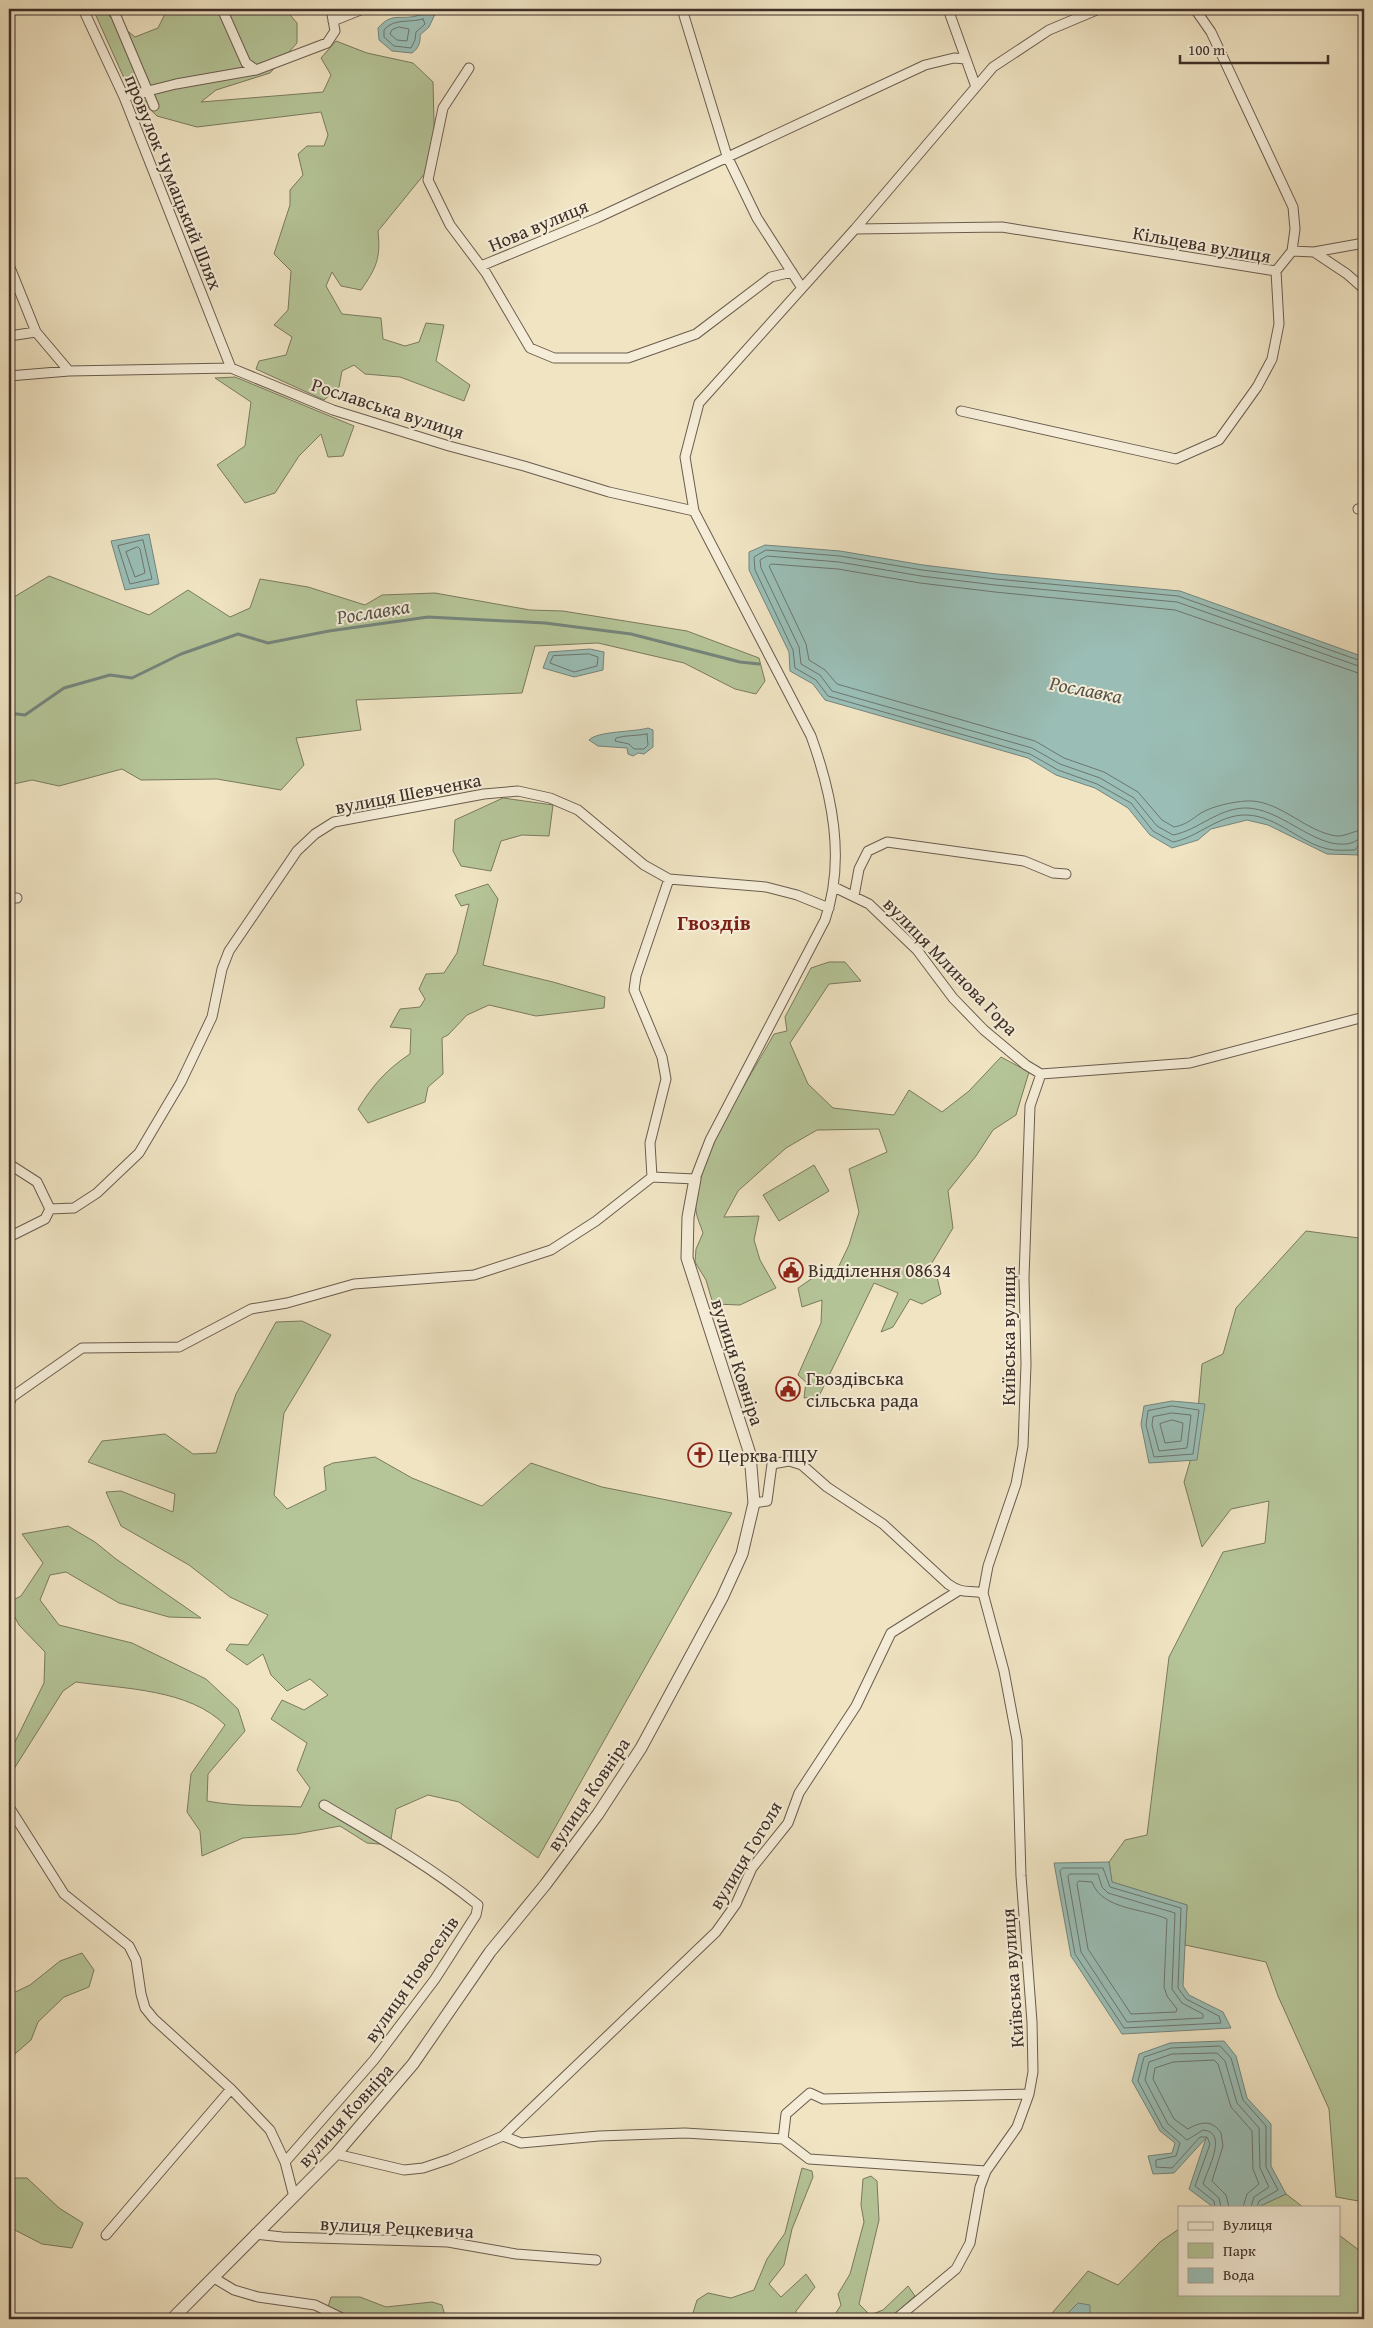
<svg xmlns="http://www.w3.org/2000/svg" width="1373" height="2328" viewBox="0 0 1373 2328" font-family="'Gentium Book Plus',serif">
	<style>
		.green { fill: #b5c598; stroke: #7a7a60 }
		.water { fill: #9abeb6; stroke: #75857d }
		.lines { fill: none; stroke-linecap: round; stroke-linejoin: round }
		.shore { stroke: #6c766f; stroke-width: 1 }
		.stream { stroke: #75857d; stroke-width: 3 }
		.minor-casing { stroke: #6a5c4f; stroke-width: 11 }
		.tertiary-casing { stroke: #6a5c4f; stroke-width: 13 }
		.minor { stroke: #f5edd8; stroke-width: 9 }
		.tertiary { stroke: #f5edd8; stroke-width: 11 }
		.labels { text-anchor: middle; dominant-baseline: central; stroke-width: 4; stroke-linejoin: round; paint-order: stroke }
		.street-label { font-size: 19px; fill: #3e2f28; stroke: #f5edd8 }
		.poi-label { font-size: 19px; fill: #3e2f28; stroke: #f5edd8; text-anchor: start }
		.water-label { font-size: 20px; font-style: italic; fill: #55534c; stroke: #f5edd8 }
		.quarter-label { font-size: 21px; font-weight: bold; fill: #7a1f14; stroke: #f5edd8 }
	</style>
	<rect width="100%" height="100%" fill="#f0e4c3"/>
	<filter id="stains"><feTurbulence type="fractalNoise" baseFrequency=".004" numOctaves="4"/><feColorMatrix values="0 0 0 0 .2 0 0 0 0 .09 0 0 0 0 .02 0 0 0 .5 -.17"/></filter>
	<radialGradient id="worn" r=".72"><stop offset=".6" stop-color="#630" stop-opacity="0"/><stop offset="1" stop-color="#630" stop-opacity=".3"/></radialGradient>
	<!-- green -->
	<path class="green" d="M93,9H107L110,17L135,37L158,28L167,10L285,9L297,23V43L270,73L216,90L201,102L323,92L331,75L321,58L336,41L367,53L413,63L433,82L435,161L378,231C381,259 376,268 361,290L341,286L332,272L326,286L342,314L381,318L383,339L405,346L419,342L426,323L444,325L436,361L470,385L464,401L400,377L365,374L354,365L342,371L339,387L324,400L256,369L259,361L286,355L292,337L274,325L288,310L291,271L274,254L290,205V190L303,175L298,154L307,146H324L328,135L321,112L197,127L157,116L129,89Z
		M235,377L354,426L343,456L328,457L321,434L299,456L275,493L245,503L217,465L245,446L251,402L215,378Z
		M49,576L149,615L188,590L230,617L250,608L260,579L308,587L365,605L382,595L435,593L530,610L563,611L687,631L759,658L765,681L756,694L735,689L684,663L598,643L535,646L522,693L356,700L361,730L296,738L304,765L281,790L217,779L141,780L122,769L59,786L32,780L9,785V600Z
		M503,798L553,805L549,836L522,835L501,841L491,871L461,866L453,851L455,820Z
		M488,884L498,899L483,965L553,982L605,997L604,1008L536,1016L489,1005L467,1015L448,1035L442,1038L443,1074L428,1087L425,1102L368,1123L358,1109C373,1085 387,1069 410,1054L411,1029L390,1027L400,1009L420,1007L425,999L419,989L426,974L444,973L457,953L469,904L461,906L455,895Z
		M829,962H845L861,981L829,984L790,1043L808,1084L833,1108L894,1115L909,1090L942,1112L969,1091L1001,1057L1029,1072L1016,1115L993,1130L976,1156L948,1191L953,1228L930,1266L937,1277L941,1294L922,1304L910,1299L893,1327L881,1332L898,1293L874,1283L819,1396L804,1398L806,1382L798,1375L821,1323L822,1300L802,1307L798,1288L820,1273L837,1270L849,1245L859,1212L849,1169L887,1152L879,1129L817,1130L786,1148L738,1191L724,1217L759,1216L754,1240L760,1260L776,1288L740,1305L713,1304L706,1280L695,1262L696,1249L703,1233C701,1226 697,1219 696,1211C690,1168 752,1074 774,1034L787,1031L785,1017L811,968Z
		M814,1165L829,1191L779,1221L763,1195Z
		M1306,1231L1359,1238L1364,1236V2202L1336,2197L1329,2109L1278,1996L1266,1962L1185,1945L1187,1905L1112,1882L1109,1862L1125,1840L1147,1835L1169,1657L1223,1552L1265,1543L1269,1501L1231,1509L1202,1547L1184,1482L1195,1444L1202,1364L1223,1354L1236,1308Z
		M302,1321L331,1335L284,1413L274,1495L287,1509L326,1490L324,1467L333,1463L375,1457L412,1478L482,1506L531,1463L602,1487L732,1513L538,1858L459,1802L428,1795L396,1809L390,1845L367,1843L340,1826L296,1834L243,1838L202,1856L200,1831L187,1812L191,1774L225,1725C189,1689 125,1689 76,1682L63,1691L12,1772L9,1770V1754L44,1683L45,1652L19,1625L9,1606V1602L21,1596L43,1563L22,1534L68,1526L95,1542L116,1559L201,1618L169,1617L119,1603L66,1572L50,1575L40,1600L59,1625L132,1643L206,1679L238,1709L245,1731L208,1774L207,1801C237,1807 269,1805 301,1807L310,1788L297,1770L307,1743L271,1719L282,1700L304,1710L328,1695L310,1679L287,1691L271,1675L263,1654L247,1665L226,1650L230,1644L248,1645L268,1615L230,1597L189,1565L121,1526L106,1492L121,1491L173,1512L175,1494L88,1462L102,1441L165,1434L193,1454L216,1453L236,1394L276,1322Z
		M82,1953L94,1970L89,1987L64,1997L38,2022L31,2040L9,2059V2025L11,2020L9,2018V1995L30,1985L60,1961Z
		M802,2168L812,2171L813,2177L792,2229L784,2265L769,2284L781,2297L806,2274L815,2287L796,2311V2319H700L693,2313L697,2300L708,2293L731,2298L754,2290L767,2259L785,2233Z
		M871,2176L877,2181L879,2220L859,2304L870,2315L883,2310L908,2286L915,2296L889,2319H832L841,2305L838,2294L850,2274L864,2222L861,2205L863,2179Z
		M9,2178H27L59,2208L83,2223L72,2248L42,2244L9,2227Z
		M1286,2194L1303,2207H1258Z
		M1179,2229V2294H1339V2235L1364,2254V2319H1047L1088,2271L1118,2285L1160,2242Z
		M331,2297H360L386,2307L432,2302L442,2305L446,2319H352L328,2307Z"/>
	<!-- water -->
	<path class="water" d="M436,12L429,27L420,35C421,42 418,49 412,53L392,51L379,40L378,28C392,12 399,20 416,16C423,14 428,12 436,12Z
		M149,534L159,584L125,590L111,541Z
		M765,545L840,551L923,565L997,574L1180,591L1364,657V841L1360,855L1327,854L1268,825L1247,820L1211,829L1198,840L1172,848L1150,835L1128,808L1095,788L1056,775L1028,758L825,700L813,684L790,671L789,652L749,570V552Z
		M590,649L604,652L603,670L574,677L543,668L549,652Z
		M648,728L653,730V747L644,754L638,753L633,756L628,754L627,748L598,746L589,740C597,731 635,732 648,728Z
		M1172,1401L1205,1404L1197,1460L1149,1463L1141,1424L1144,1406Z
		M1109,1862L1112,1882L1187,1905L1183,1986L1189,1995L1223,2012L1231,2028L1122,2034L1071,1956L1054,1863Z
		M1224,2041L1236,2056L1247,2098L1271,2124V2166L1286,2194L1258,2207H1213L1189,2189L1206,2138L1174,2173L1153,2174L1148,2156L1172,2153L1175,2143L1160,2131L1132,2081L1139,2054L1170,2043Z
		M1078,2303L1090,2305V2315L1086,2319H1062Z"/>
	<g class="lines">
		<!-- shore -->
		<path class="shore" d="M423,19L425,24L416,32L415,40L411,48L394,46L384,37V30C394,18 409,23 423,19Z
			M399,27L409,29L407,41L397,40L390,34L392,30Z
			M143,540L152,579L130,584L118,546Z
			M138,547L140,549L145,573L135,577L126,552Z
			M589,654L598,657L597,666L574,672L550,663L553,656Z
			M1364,662L1178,596L996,579L922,570L840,556L766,550L754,557L755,570L793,650L795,668L816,680L828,696L1030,754L1058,770L1097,784L1131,803L1153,831L1173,842C1199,837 1219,814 1247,815C1277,816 1300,843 1328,849C1336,851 1347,850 1355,850L1359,845L1364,843
			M1364,668L1177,602L995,585L921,576L839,562L767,556L760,560L761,568L799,647L801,664L820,675L832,691L1032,748L1060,764L1100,778L1134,798L1157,826L1173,835C1199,830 1219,807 1248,808C1277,810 1301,834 1328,842C1333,844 1346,845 1351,843C1356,842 1358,838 1364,837
			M1364,675L1175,610L995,592L920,583L838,569L771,564L769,566L806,644L809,660L825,670L837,684L1035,741L1064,758L1104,772L1138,792L1162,820L1174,827C1186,825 1192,819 1201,813C1213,806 1232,802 1246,801C1277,799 1302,828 1331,835C1344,839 1352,830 1364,830
			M647,734L648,745L644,749H634L629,744L615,741L616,738C626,735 636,736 647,734Z
			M1172,1406L1199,1410L1193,1454L1154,1457L1146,1425L1148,1411Z
			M1172,1413L1191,1415L1187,1448L1159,1451L1152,1425L1153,1417Z
			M1172,1420L1183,1423L1181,1441L1165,1443L1160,1424Z
			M1063,1868H1103L1110,1887L1181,1908L1178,1988L1186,1999L1219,2016L1221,2023L1124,2028L1075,1954L1060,1871Z
			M1070,1874H1098L1102,1887L1108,1893L1175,1913L1172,1989L1182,2003L1203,2014V2018L1127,2022L1081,1952L1068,1877Z
			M1079,1881L1092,1882C1102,1910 1143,1908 1167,1919L1164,1987L1167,1996L1177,2009L1176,2012L1131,2014L1088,1949L1077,1884Z
			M1215,2207L1214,2201L1195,2186L1210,2144L1207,2137H1200L1172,2168L1156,2167V2160L1176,2156L1180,2143L1163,2128L1138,2081L1144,2057L1171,2048L1220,2046L1231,2058L1243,2100L1266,2126V2167L1278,2190L1259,2201L1257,2207
			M1221,2207L1219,2198L1203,2184C1207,2170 1229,2132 1203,2130L1187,2140L1168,2124L1145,2080L1149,2062L1172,2054L1217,2053L1225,2061L1237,2103L1259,2128L1260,2168L1269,2187L1254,2197L1251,2207
			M1229,2207L1226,2195L1212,2181L1223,2146L1221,2133C1212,2119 1200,2122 1188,2129L1174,2119L1153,2079L1155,2068L1173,2062L1214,2060L1218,2064L1231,2107L1252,2131L1253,2169L1259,2184L1247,2194L1243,2207"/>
		<!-- stream -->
		<path class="stream" d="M9,713L25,715L64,688L110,675L132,678L181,654L238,634L268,643L329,631L428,617L545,623L631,634L740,662L759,664"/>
		<!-- minor casing -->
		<g class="minor-casing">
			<path id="minor" d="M83,9L124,97L231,368
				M113,9L154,106
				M222,9L246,63L256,70L327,43L335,31L331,9
				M682,9L727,156L757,218L802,288
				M948,9L976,87
				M1195,9L1211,32L1293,207L1295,229L1292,251
				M333,21L363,9
				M469,68L443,108L428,180L450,225L486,273L530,348L554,358H628L696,334L771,277L792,272
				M124,97L176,84L256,70
				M855,229L1002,227L1276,271
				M1314,252L1347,274L1364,289
				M9,265L36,332L69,371
				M481,266L597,218L925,65L954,58L966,59
				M1276,271L1292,251L1314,252L1364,243
				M9,336L36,332
				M9,376L69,371L231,368L333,410L449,446L524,466L609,492L694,511
				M961,411L1176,459L1219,440L1257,387L1272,359L1279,324L1276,271
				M1358,509L1364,508
				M834,887L869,904L917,950L953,998L984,1030L1026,1065L1041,1074L1190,1063L1364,1017
				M854,896L859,869L868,851L887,842L1024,861L1053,873L1066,874
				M9,898H17
				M9,1164L37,1182L50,1209
				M652,1177L650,1143L666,1079L662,1057L634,990L636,976L669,879
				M9,1237L45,1219L50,1209L74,1208L97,1193L139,1153L181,1082L212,1017L222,969L229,951L297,851L315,834L334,822L484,794L518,791L550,798L578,810L644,865L669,879L766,887L797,895L829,908
				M9,1404L12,1397L82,1348L179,1347L251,1309L287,1303L354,1284L474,1275L551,1250L596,1221L652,1177L695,1179L710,1140L825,920C846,860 832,794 811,736L694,511L685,457L699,403L855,229L993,67L1049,30L1099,9
				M754,1503L767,1501L772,1464L789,1461L802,1465L827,1487L883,1524L948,1584C962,1594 967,1590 983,1593
				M9,1807L64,1894L129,1946L136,1960L141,1994L145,2008L154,2019L231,2089L270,2130L285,2162L294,2197
				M503,2136L521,2143L599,2136L685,2133L783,2139
				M783,2139L786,2114L810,2093L823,2099L1029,2094
				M783,2139L809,2159L986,2171
				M336,2154L404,2170L423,2168L450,2159L503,2136L716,1932L736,1904L752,1868L788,1823L799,1793L856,1706L891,1633L958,1591
				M285,2162L374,2060L435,1979L476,1915L478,1905C430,1866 377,1836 324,1805
				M255,2234L282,2237L448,2242L516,2254L596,2260
				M106,2235L231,2089
				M214,2278L234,2290L258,2297L315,2305L344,2319
				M896,2319L956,2269L970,2243L980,2187L986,2171L1017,2127L1029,2094L1033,2072L1032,2022L1021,1876L1017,1740L1004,1671L983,1593L988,1566L1016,1484L1023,1446L1026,1364L1024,1278L1030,1106L1041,1074"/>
		</g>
		<!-- tertiary casing -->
		<g class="tertiary-casing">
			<path id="tertiary" d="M172,2319L336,2154L413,2064L490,1952L545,1885L598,1814L641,1748L722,1598L742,1554L754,1503L750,1454L687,1258L688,1217L695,1179"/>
		</g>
		<!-- minor -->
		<use href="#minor" class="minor"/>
		<!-- tertiary -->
		<use href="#tertiary" class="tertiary"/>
	</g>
	<!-- icons -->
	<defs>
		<g id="civic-ring" transform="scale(1.25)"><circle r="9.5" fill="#f5edd8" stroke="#8f2418" stroke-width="1.5"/><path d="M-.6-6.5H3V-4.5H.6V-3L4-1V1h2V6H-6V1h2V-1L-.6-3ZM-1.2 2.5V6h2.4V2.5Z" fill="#8f2418"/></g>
		<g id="church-ring" transform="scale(1.25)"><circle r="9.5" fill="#f5edd8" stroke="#8f2418" stroke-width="1.5"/><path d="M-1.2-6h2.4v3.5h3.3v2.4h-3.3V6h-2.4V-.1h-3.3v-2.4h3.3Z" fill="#8f2418"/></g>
	</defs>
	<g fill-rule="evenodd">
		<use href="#civic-ring" x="791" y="1270"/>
		<use href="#civic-ring" x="788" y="1389"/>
		<use href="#church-ring" x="700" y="1455"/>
	</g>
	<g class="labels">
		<!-- street labels -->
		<g class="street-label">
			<text transform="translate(174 182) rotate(68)">провулок Чумацький Шлях</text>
			<text transform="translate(538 225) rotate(-23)">Нова вулиця</text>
			<text transform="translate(1202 244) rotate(10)">Кільцева вулиця</text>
			<text transform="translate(388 408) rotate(18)">Рославська вулиця</text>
			<text transform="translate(408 793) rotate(-11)">вулиця Шевченка</text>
			<text transform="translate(951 966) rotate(46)">вулиця Млинова Гора</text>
			<text transform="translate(1008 1336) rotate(-90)">Київська вулиця</text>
			<text transform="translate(738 1362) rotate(72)">вулиця Ковніра</text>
			<text transform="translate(588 1794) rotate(-56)">вулиця Ковніра</text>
			<text transform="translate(745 1855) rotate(-59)">вулиця Гоголя</text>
			<text transform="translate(1012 1978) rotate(-94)">Київська вулиця</text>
			<text transform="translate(411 1979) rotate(-55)">вулиця Новоселів</text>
			<text transform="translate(345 2115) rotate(-48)">вулиця Ковніра</text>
			<text transform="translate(397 2227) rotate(3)">вулиця Рецкевича</text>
		</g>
		<!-- poi labels -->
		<g class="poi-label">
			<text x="808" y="1270">Відділення 08634</text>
			<text x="806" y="1378">Гвоздівська<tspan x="806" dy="22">сільська рада</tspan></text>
			<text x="718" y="1455">Церква ПЦУ</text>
		</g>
		<!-- water labels -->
		<g class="water-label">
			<text transform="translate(373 611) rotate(-9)">Рославка</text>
			<text transform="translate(1086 689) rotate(11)">Рославка</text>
		</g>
		<!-- quarter labels -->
		<g class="quarter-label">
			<text x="714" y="922">Гвоздів</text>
		</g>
	</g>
	<!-- margin -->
	<rect width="1373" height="2328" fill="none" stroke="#f0e4c3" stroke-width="30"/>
	<rect x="10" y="10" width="1353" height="2308" fill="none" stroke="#3e2f28" stroke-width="2.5"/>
	<rect x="15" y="15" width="1343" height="2298" fill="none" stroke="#3e2f28"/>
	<!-- legend -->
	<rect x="1178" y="2206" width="162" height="90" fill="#f5edd8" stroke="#aca192"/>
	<rect x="1188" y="2222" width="25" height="8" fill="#f5edd8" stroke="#aca192"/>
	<text x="1223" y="2230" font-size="15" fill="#3e2f28">Вулиця</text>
	<rect x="1188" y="2243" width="25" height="15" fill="#b5c598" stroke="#aca192"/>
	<text x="1223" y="2256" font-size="15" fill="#3e2f28">Парк</text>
	<rect x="1188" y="2268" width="25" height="15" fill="#9abeb6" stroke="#aca192"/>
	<text x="1223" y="2280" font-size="15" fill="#3e2f28">Вода</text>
	<!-- scale -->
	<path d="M1180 55v8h148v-8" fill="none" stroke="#3e2f28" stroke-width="2.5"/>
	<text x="1188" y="55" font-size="15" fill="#3e2f28" stroke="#f5edd8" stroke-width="4" paint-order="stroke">100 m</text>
	<rect width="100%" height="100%" filter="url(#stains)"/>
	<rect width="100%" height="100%" fill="url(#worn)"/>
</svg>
